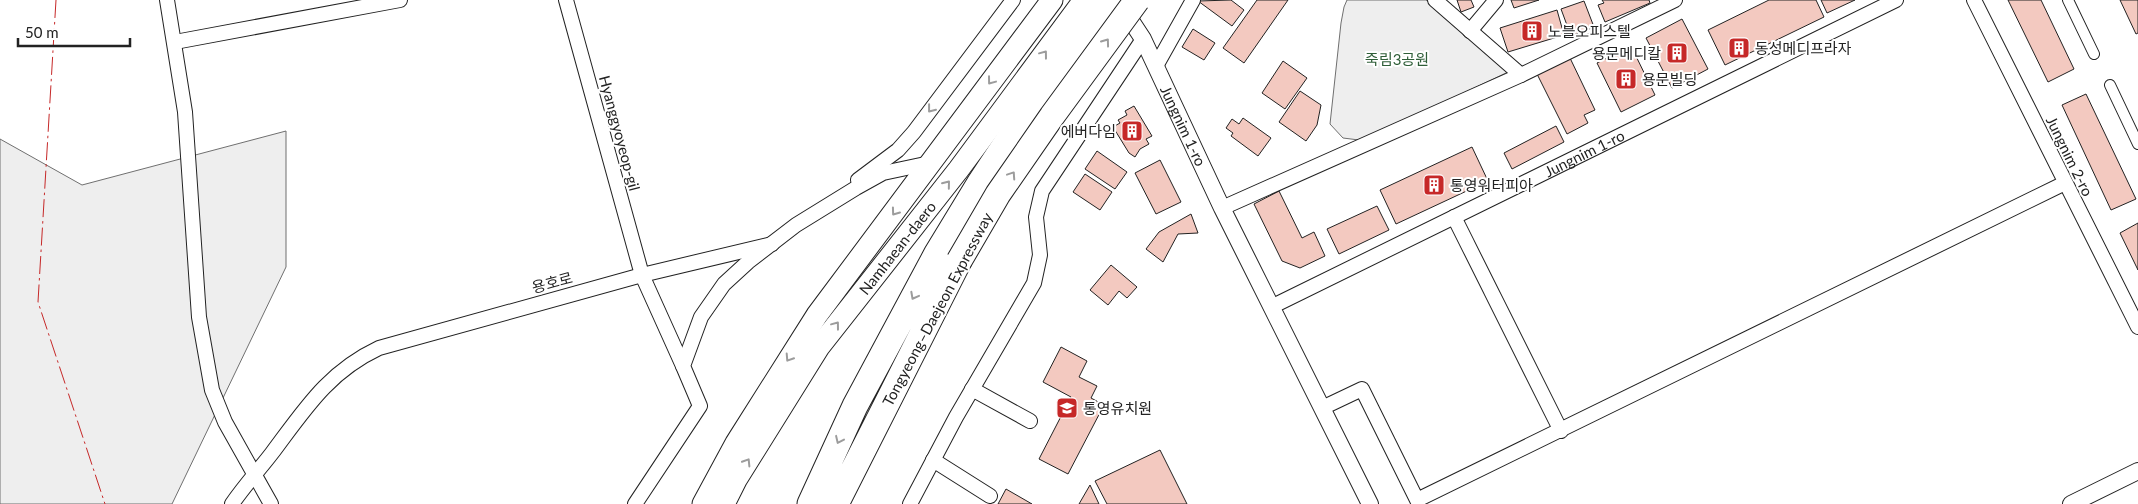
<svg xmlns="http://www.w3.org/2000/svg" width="2138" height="504" viewBox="0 0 2138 504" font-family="Lato,'Noto Sans KR',sans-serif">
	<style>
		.green { fill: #eee; stroke: #6f6f6f }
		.building { fill: #f3c9c0; stroke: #222 }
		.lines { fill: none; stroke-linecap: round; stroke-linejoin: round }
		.pedestrian-casing { stroke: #222; stroke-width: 12 }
		.minor-casing { stroke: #222; stroke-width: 16 }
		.tertiary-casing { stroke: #222; stroke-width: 18 }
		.primary-casing { stroke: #222; stroke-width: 23 }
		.motorway-casing { stroke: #222; stroke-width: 27 }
		.pedestrian { stroke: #fff; stroke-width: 10 }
		.minor { stroke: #fff; stroke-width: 14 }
		.tertiary { stroke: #fff; stroke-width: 16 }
		.primary { stroke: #fff; stroke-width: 21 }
		.motorway { stroke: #fff; stroke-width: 25 }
		.motorway-bridge-casing { stroke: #222; stroke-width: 27; stroke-linecap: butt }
		.motorway-bridge { stroke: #fff; stroke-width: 25 }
		.power { stroke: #c62828; stroke-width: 1; stroke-dasharray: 18 4 2.5 4; stroke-linecap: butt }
		.oneway { stroke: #9c9c9c }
		.labels { text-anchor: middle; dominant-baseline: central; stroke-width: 4; stroke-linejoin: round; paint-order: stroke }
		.poi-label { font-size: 15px; fill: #222; stroke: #fff; text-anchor: start }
		.park-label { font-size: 15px; fill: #2f5e38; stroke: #fff }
		.street-label { font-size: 15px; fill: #222; stroke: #fff }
	</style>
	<rect width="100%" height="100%" fill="#fff"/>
	<!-- green -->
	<path class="green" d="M1347,0H1426L1508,72L1371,137L1359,140L1343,138L1330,124L1341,23L1344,7Z
		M286,131V267L172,504H0V139L82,185Z"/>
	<!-- building -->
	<path class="building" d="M1231,0L1244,10L1232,26L1198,1Z
		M1257,0H1288L1244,63L1223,48Z
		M1457,0H1471L1474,7L1461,12Z
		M1511,0H1539L1514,8Z
		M1602,0H1649L1650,3L1605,22L1598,5L1604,3Z
		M1769,0H1816L1824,17L1725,65L1708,30Z
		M1821,0H1855L1827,13Z
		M2008,0H2041L2074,69L2048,82Z
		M2120,0H2138V33L2136,34Z
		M1584,1L1594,27L1571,36L1561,9Z
		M1557,10L1564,35L1508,52L1500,28Z
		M1682,19L1708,69L1672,88L1646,38Z
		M1193,29L1215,43L1204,60L1182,47Z
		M1631,46L1655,95L1621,112L1597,63Z
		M1570,58L1595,110L1584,115L1588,123L1567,134L1537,74Z
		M1283,61L1307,78L1285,109L1262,93Z
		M1300,91L1321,105L1317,125L1306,141L1279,122Z
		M2086,94L2136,199L2111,210L2062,105Z
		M1134,106L1152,136L1146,139L1149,144L1140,149L1135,157L1129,153L1113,127L1120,123L1118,120L1127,115L1125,111Z
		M1243,118L1271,138L1258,156L1231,136L1233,133L1226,128L1232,119L1239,124Z
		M1556,126L1564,142L1512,169L1504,153Z
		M1472,147L1488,181L1396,224L1380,190Z
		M1097,151L1127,172L1115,189L1085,169Z
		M1160,160L1181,202L1156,214L1135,173Z
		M1085,174L1112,192L1100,210L1073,192Z
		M1279,191L1302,238L1314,232L1325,256L1300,268L1282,261L1254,204Z
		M1377,206L1389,230L1339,254L1327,229Z
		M1191,214L1198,233L1178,234L1163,262L1146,249L1159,232Z
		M2138,223V270L2120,233Z
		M1111,265L1137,287L1127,298L1119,291L1108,305L1090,290Z
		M1061,347L1087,361L1079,377L1097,386L1091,398L1104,405L1068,474L1039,459L1071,397L1043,382Z
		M1160,450L1187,504H1107L1095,481Z
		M1090,485L1099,504H1079Z
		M1006,489L1032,504H998Z"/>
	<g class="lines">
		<!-- pedestrian casing -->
		<g class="pedestrian-casing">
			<path id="pedestrian" d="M2068,0L2094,54
				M2110,85L2138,144"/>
		</g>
		<!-- minor casing -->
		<g class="minor-casing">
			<g id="minor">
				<path d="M167,0L185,112L199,317L212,390L225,422L271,504"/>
				<path d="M566,0L642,275L683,366"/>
				<path d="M1435,0L1521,75L1675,0"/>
				<path d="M1974,0L2138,327"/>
				<path d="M1470,31L1496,0"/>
				<path d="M175,42L400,0"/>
				<path d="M1156,66L1193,0"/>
				<path d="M858,180L898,150L914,132L1013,0"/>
				<path d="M1222,208L1521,75"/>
				<path d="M1454,217L1561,431"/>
				<path id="s1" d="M1271,307L1896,0"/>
				<path d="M972,389L1030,421"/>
				<path d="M1322,408L1362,389L1417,500L2065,183"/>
				<path d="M933,460L990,496"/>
				<path d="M232,504C244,486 259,470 272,453C305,409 328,372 379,348L642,275L772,244"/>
				<path d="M635,504L700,406L683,366L701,317L724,284L748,262L796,225L856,188L883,173L930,163"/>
				<path d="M910,504L956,417L1034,283L1040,255L1036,217L1042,191L1143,39"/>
			</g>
		</g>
		<!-- tertiary casing -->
		<g class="tertiary-casing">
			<g id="tertiary">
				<path id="s2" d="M1122,7L1143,39L1222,208L1370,504"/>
				<path d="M2071,504L2138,471"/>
			</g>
		</g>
		<!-- primary casing -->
		<g class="primary-casing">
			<g id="primary">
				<path d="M703,504L736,443L817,315L1052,0"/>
				<path id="s3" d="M724,504L736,480L819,347L959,169L1084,0"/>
			</g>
		</g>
		<!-- motorway casing -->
		<g class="motorway-casing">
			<path id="motorway" d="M810,504L855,406L937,253L979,184L1030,107L1108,0
				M836,504L959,261"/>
		</g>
		<!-- pedestrian -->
		<use href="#pedestrian" class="pedestrian"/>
		<!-- minor -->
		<use href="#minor" class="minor"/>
		<!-- tertiary -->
		<use href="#tertiary" class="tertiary"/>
		<!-- primary -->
		<use href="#primary" class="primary"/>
		<!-- motorway -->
		<use href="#motorway" class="motorway"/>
		<!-- motorway-bridge casing -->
		<g class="motorway-bridge-casing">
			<path id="motorway-bridge" d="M959,261L998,194L1052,116L1137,0"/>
		</g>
		<!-- motorway-bridge -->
		<use href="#motorway-bridge" class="motorway-bridge"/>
		<!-- power -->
		<path class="power" d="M56,0L38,302L105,504"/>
	</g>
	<!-- one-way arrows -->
	<defs><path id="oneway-chevron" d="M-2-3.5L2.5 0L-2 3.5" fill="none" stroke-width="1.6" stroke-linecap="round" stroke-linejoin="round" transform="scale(1.25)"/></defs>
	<g class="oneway">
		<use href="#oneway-chevron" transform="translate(1106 42) rotate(-54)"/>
		<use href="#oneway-chevron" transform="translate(1044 54) rotate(-53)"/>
		<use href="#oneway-chevron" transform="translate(991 81) rotate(127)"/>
		<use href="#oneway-chevron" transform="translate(931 109) rotate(128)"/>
		<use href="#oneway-chevron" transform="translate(1012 175) rotate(-56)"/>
		<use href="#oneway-chevron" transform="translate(947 184) rotate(-51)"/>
		<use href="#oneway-chevron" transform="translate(895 212) rotate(126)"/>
		<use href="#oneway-chevron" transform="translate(914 296) rotate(118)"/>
		<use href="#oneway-chevron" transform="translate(836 325) rotate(-53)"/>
		<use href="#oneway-chevron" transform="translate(789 358) rotate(123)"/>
		<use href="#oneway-chevron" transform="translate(839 440) rotate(115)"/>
		<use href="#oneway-chevron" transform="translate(747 462) rotate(-58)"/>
	</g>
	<!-- icons -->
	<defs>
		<g id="building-square" transform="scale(1.125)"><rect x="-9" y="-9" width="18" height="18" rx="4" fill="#c62828" stroke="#fff"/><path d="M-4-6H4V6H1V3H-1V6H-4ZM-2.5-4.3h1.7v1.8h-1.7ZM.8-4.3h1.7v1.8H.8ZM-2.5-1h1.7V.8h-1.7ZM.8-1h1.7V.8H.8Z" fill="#fff"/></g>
		<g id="school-square" transform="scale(1.125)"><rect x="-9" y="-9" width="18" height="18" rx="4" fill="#c62828" stroke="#fff"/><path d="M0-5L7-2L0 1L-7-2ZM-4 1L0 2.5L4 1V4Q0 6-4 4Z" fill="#fff"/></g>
	</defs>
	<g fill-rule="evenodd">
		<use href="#building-square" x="1532" y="31"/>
		<use href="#building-square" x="1739" y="48"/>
		<use href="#building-square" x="1677" y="53"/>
		<use href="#building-square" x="1626" y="79"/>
		<use href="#building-square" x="1132" y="131"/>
		<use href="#building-square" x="1434" y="185"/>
		<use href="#school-square" x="1067" y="408"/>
	</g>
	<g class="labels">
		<!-- poi labels -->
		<g class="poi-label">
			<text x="1548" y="31">노블오피스텔</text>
			<text x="1755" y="48">동성메디프라자</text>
			<text x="1661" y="53" text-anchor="end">용문메디칼</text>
			<text x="1642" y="79">용문빌딩</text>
			<text x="1116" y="131" text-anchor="end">에버다임</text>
			<text x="1450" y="185">통영워터피아</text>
			<text x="1083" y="408">통영유치원</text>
		</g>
		<!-- park labels -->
		<g class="park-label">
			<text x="1397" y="59">죽림3공원</text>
		</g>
		<!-- street labels -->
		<g class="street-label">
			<text stroke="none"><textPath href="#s2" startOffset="134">Jungnim 1-ro</textPath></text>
			<text transform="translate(620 133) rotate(75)">Hyanggyoyeop-gil</text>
			<text stroke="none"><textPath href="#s1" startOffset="349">Jungnim 1-ro</textPath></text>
			<text transform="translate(2070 156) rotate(64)">Jungnim 2-ro</text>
			<text stroke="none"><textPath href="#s3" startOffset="310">Namhaean-daero</textPath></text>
			<text transform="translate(552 282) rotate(-15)">용호로</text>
			<text transform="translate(937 309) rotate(-62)">Tongyeong–Daejeon Expressway</text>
		</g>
	</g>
	<!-- scale -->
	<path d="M18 38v8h112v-8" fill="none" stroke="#222222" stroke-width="2.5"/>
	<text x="25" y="38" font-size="15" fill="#222222" stroke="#ffffff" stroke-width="4" paint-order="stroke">50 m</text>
</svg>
